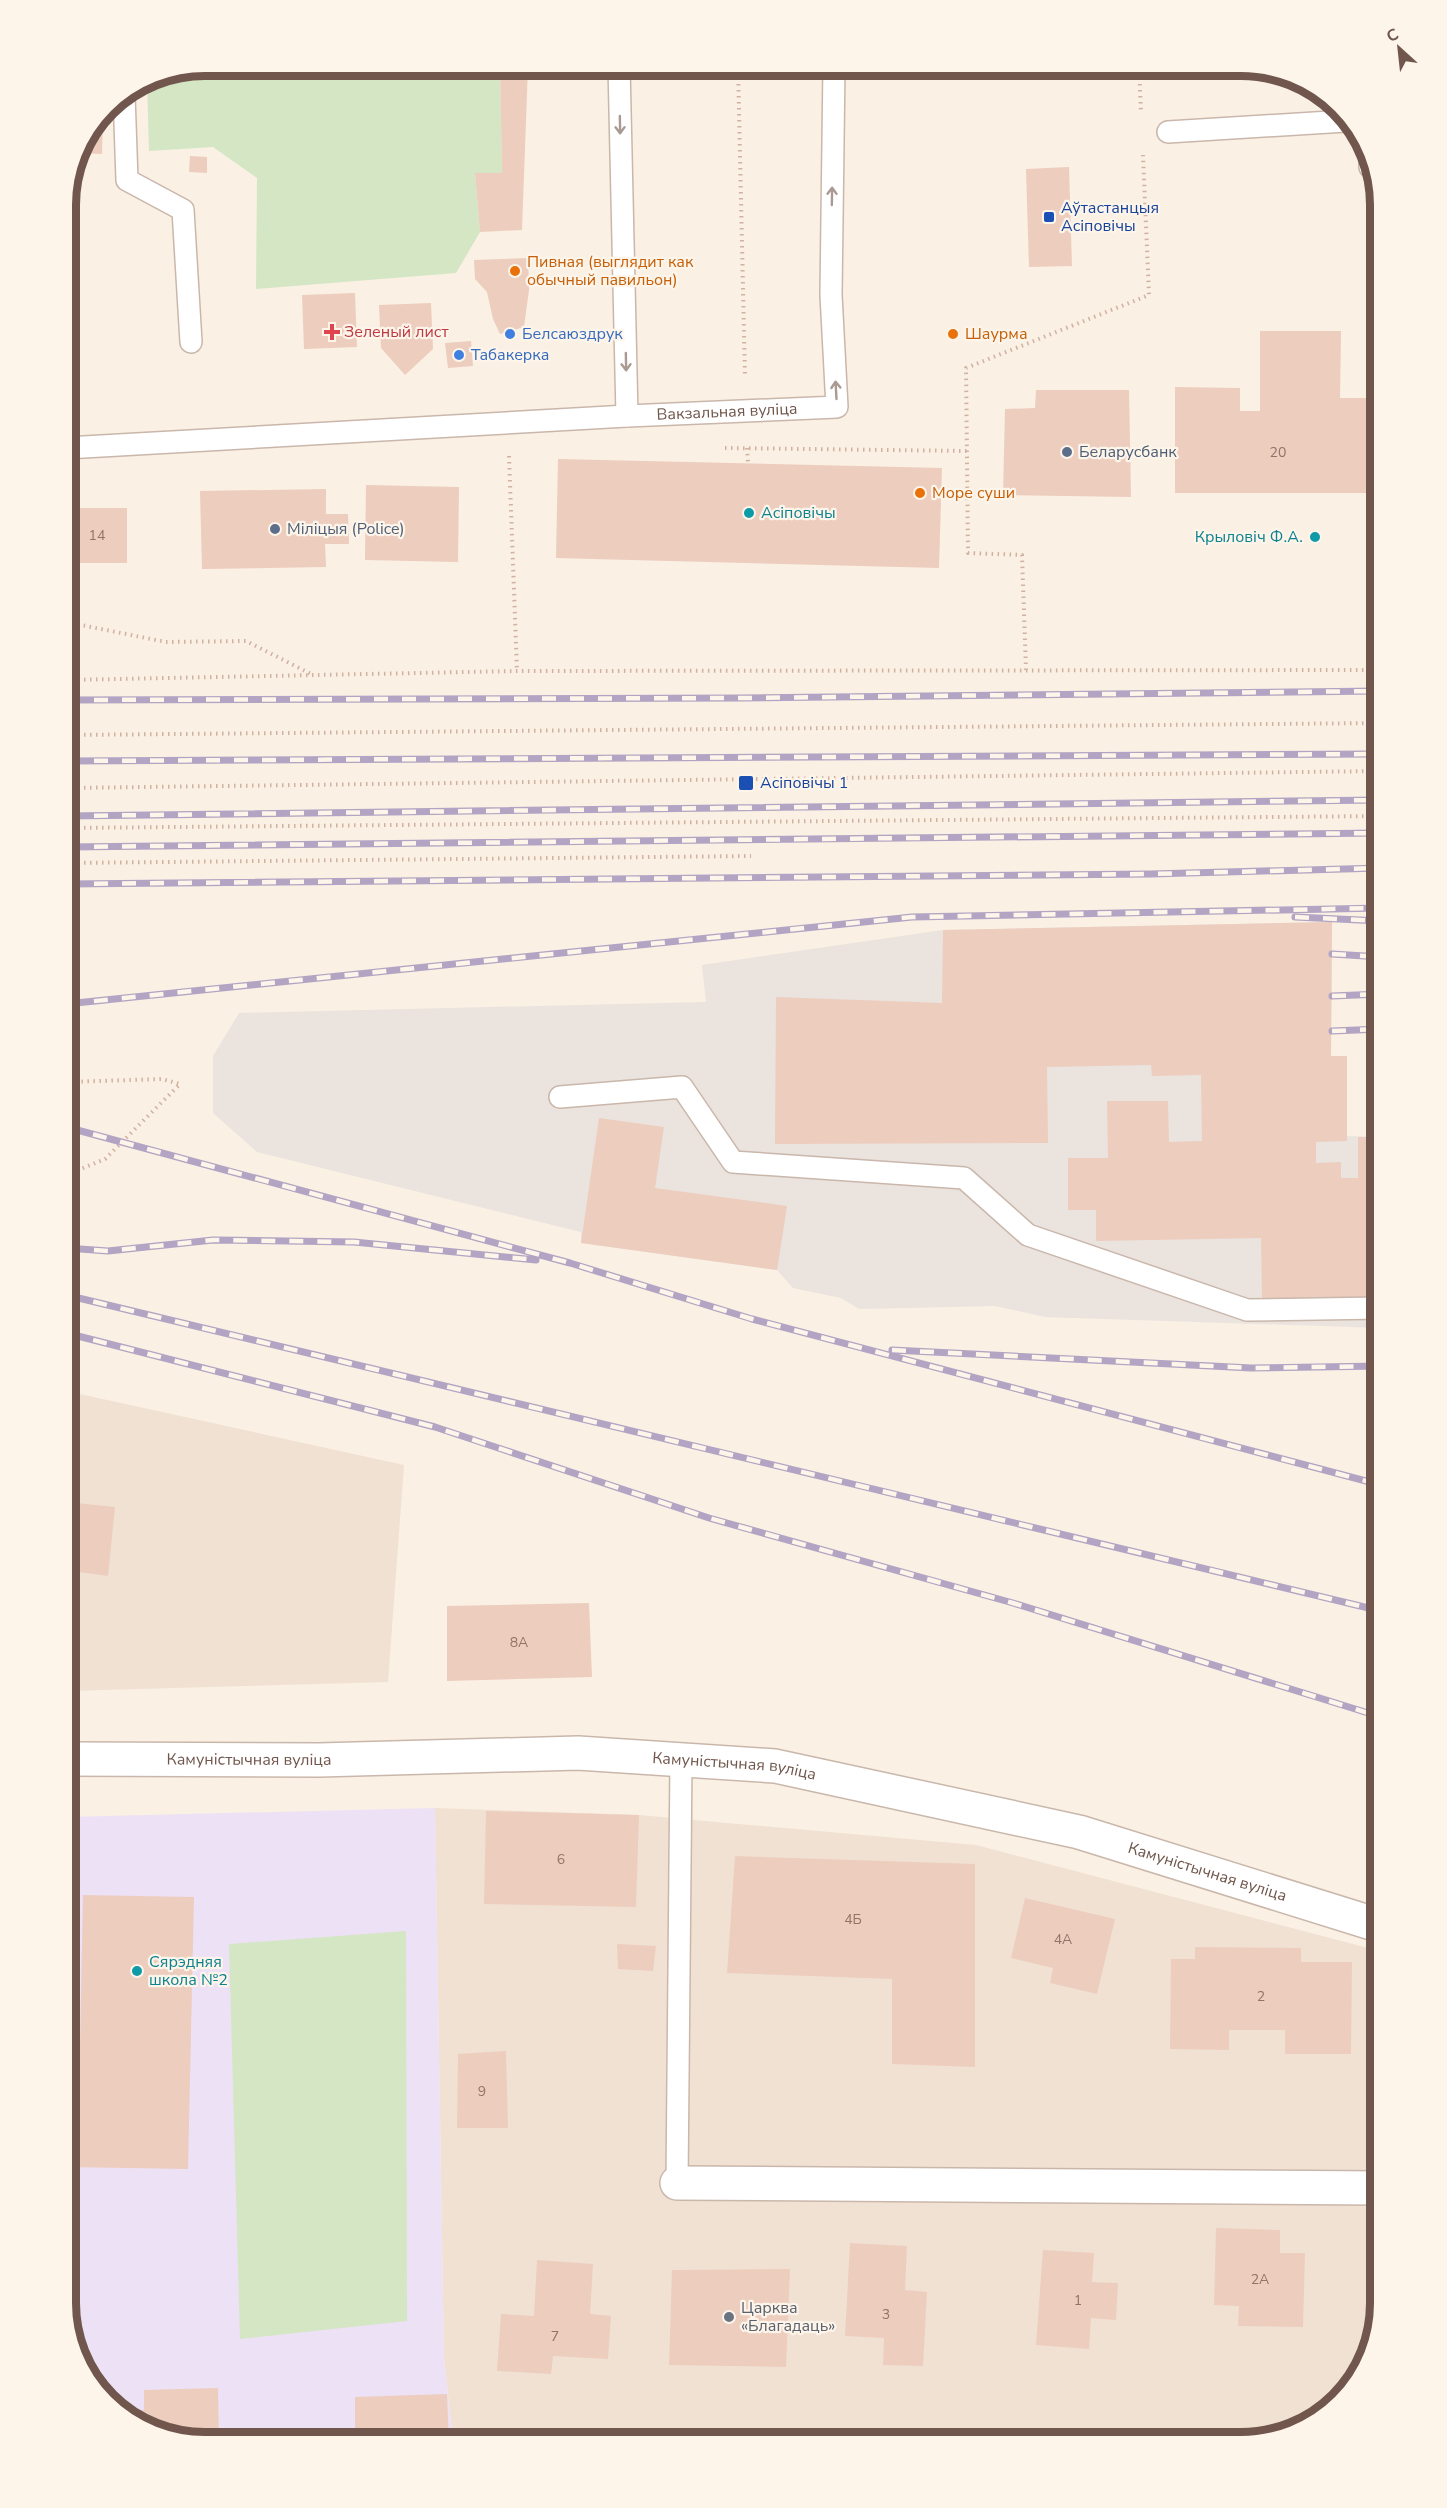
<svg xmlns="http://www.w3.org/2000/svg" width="1447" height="2508" viewBox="0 0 1447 2508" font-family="'Nunito Sans',sans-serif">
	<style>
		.residential { fill: #f1e1d3 }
		.industrial { fill: #eae3de }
		.education { fill: #ede1f6 }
		.green { fill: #d4e6c4 }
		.building { fill: #edcdbe }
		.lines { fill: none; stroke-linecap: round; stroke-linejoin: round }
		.lane-casing { stroke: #cab7ab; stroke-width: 24 }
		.street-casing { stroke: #cab7ab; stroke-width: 36 }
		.path { stroke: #d1b1a1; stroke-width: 4; stroke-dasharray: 1.5 4.5; stroke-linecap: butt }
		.lane { stroke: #fff; stroke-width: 21 }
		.street { stroke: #fff; stroke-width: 33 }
		.rail-casing { stroke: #b2a4c2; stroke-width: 7 }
		.rail { stroke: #fdf4ea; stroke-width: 4.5; stroke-dasharray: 14; stroke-linecap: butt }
		.oneway { stroke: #a99a94 }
		.transit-dot { fill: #1a4fb4; stroke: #fdf4ea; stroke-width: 2 }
		.food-dot { fill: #e8710a; stroke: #fdf4ea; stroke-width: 2 }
		.health-dot { fill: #e0444e; stroke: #fdf4ea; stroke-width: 2 }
		.shop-dot { fill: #3f7fe0; stroke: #fdf4ea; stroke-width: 2 }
		.service-dot { fill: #5c6f8a; stroke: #fdf4ea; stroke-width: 2 }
		.culture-dot { fill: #0f9aa8; stroke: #fdf4ea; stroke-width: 2 }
		.worship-dot { fill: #6b7280; stroke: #fdf4ea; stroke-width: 2 }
		.labels { text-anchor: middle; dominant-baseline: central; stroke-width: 4.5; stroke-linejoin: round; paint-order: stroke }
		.number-label { font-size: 14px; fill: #8f7468 }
		.transit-label { font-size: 16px; fill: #164399; stroke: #fdf4ea; text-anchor: start }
		.food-label { font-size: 16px; fill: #c56008; stroke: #fdf4ea; text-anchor: start }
		.health-label { font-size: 16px; fill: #be3a42; stroke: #fdf4ea; text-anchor: start }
		.shop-label { font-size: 16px; fill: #366cbe; stroke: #fdf4ea; text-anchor: start }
		.street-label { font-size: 16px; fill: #70564c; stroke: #fdf4ea }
		.service-label { font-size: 16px; fill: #4e5e75; stroke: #fdf4ea; text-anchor: start }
		.culture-label { font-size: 16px; fill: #0d838f; stroke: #fdf4ea; text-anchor: start }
		.worship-label { font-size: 16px; fill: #5b616d; stroke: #fdf4ea; text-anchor: start }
		.rim { fill: none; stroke: #70564c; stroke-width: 8 }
	</style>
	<rect width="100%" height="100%" fill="#faf0e4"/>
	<!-- residential -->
	<path class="residential" d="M66,1391L404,1465L388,1682L66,1691Z
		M435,1808L639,1815L976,1845L1372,1949L1381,1961V2302L1358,2380L1303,2428L1241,2442H453L444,2358Z"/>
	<!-- industrial -->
	<path class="industrial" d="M1332,922L1331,1056H1347V1136L1381,1137V1328L1045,1317L995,1306L859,1309L841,1298L793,1288L777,1270L581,1243V1232L257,1152L213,1113V1056L239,1013L706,1002L702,965L943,930Z"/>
	<!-- education -->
	<path class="education" d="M435,1808L444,2358L453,2442H197L128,2419L80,2364L66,2302V1817Z"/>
	<!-- green -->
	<path class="green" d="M206,66H500L502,173H475L480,232L456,273L256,289L257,178L213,147L149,151L147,81L153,77Z
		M406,1931L407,2321L240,2339L229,1944Z"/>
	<!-- building -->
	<path class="building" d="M500,66H528L522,230L480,232L475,173H502Z
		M103,113L102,154L78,153L80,144Z
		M190,156L207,157V173L189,172Z
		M1069,167L1072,266L1029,267L1026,169Z
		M528,258L529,290L524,327L500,334L493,319L487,292L475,279L474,260Z
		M355,293L357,347L304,349L302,295Z
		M431,303L433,349L405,375L381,348L379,305Z
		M1260,331H1341L1340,398H1381V493H1175V387L1240,388V411H1260Z
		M471,341L473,366L448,368L445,343Z
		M1036,390H1129L1131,497L1003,495L1005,409L1035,408Z
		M558,459L942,468L939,568L556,558Z
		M366,485L459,487L458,562L365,560Z
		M326,489V514H348L349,544H325L326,567L202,569L200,491Z
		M66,508H127V563H66Z
		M1332,922L1331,1056H1347V1141L1316,1142V1163L1341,1162V1178H1358V1137H1381L1379,1299L1262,1300L1261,1238L1096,1241V1210H1068V1158H1108L1107,1101H1168L1169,1142L1202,1141L1201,1075L1152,1076L1151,1065L1047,1067L1048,1143L775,1144L776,997L942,1003L943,930Z
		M599,1118L664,1127L655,1188L787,1206L777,1270L581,1243Z
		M66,1502L115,1507L108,1576L79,1572L77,1593L66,1592Z
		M589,1603L592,1677L447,1681V1606Z
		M486,1811L639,1815L636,1907L484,1904Z
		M735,1856L975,1864V2067L892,2064V1979L727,1973Z
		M83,1895L194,1897L188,2169L66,2167V2045H80Z
		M1025,1898L1115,1919L1097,1994L1050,1983L1053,1968L1011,1958Z
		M617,1944L656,1946L653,1971L618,1969Z
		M1195,1947L1301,1948V1962H1352L1351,2054H1285V2030H1229V2050L1170,2049L1171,1959H1195Z
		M506,2051L508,2128H457L458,2054Z
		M1216,2228L1280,2230V2253H1305L1303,2327L1238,2326L1239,2306L1214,2305Z
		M850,2243L907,2246L905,2290L927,2292L923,2366L883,2365L884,2338L845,2336Z
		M1043,2250L1094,2253L1092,2282L1118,2283L1116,2320L1091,2318L1089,2349L1036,2345Z
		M537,2260L593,2264L590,2314L611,2316L608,2359L553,2356L551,2374L497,2371L501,2314L534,2316Z
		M790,2269L786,2367L669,2365L672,2270Z
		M218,2388L219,2442H197L128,2419L121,2410H144V2390Z
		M447,2394L449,2442H355V2397Z"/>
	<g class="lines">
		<!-- lane casing -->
		<g class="lane-casing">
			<g id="lane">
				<path d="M619,66L627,416"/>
				<path d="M124,95L127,180L183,210L191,342"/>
				<path d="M1168,132L1346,121"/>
				<path d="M1370,158V167H1372"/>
				<path id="s1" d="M66,448L627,416L837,407L831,295L834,66"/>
				<path d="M560,1097L682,1087L733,1162L964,1178L1028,1235L1247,1310L1381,1308"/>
				<path d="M677,2183L681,1759"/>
			</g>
		</g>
		<!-- street casing -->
		<g class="street-casing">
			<g id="street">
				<path id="s2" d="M66,1759L319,1760L578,1753L775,1766L1079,1832L1381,1926"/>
				<path d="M677,2183L1381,2188"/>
			</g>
		</g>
		<!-- path -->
		<path class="path" d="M738,66L745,377
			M1139,66L1141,112
			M725,448L967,451
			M747,448L748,463
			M509,456L517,671
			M66,622L166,642L246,641L313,675
			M1026,670L1022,555L968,553L966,368L1149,295L1143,155
			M66,680L517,671L1381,670
			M66,735L1381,723
			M66,788L1381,771
			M66,828L1381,816
			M66,863L751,856
			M66,1175L105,1159L180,1084L162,1079L66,1082"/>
		<!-- lane -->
		<use href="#lane" class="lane"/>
		<!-- street -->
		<use href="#street" class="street"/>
		<!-- rail casing -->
		<g class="rail-casing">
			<path id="rail" d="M66,700L743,698L1381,691
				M66,761L1381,754
				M66,816L1381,800
				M66,847L1381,833
				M66,884L1151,874L1381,868
				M1295,917L1381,921
				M1332,954L1381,957
				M1332,996L1381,994
				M66,1004L912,917L1381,908
				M1332,1031L1381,1029
				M66,1127L570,1263L752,1319L1381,1485
				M66,1248L108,1251L213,1240L354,1242L536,1260
				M66,1295L1381,1611
				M66,1333L435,1427L709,1518L1013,1603L1381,1717
				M892,1350L1251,1368L1381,1366"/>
		</g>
		<!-- rail -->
		<use href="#rail" class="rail"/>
	</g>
	<!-- one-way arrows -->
	<defs><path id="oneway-shaft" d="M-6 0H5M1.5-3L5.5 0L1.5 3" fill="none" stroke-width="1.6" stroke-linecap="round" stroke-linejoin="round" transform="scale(1.5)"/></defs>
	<g class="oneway">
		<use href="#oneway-shaft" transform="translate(620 125) rotate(89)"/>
		<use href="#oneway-shaft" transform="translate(832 196) rotate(-89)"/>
		<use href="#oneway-shaft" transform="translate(626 362) rotate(89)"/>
		<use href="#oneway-shaft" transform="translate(836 390) rotate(-93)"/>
	</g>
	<!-- markers -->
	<g class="transit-dot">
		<rect x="1043" y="211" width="12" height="12" rx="3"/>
		<rect x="738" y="775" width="16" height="16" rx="3"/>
	</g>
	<g class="food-dot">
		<circle cx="515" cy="271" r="6"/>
		<circle cx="953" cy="334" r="6"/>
		<circle cx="920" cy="493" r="6"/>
	</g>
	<path class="health-dot" d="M329 323h6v6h6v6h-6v6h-6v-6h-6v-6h6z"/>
	<g class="shop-dot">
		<circle cx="510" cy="334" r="6"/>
		<circle cx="459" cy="355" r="6"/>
	</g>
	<g class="service-dot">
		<circle cx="1067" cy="452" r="6"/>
		<circle cx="275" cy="529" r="6"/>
	</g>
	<g class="culture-dot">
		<circle cx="749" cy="513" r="6"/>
		<circle cx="1315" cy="537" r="6"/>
		<circle cx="137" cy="1971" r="6"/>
	</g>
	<circle class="worship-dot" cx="729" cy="2317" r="6"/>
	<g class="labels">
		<!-- number labels -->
		<g class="number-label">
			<text x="1278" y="452">20</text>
			<text x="97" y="535">14</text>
			<text x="519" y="1642">8А</text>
			<text x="561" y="1859">6</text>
			<text x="853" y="1919">4Б</text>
			<text x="1063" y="1939">4А</text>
			<text x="1261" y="1996">2</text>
			<text x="482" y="2091">9</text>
			<text x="1260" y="2279">2А</text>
			<text x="1078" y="2300">1</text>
			<text x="886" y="2314">3</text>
			<text x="555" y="2336">7</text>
		</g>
		<!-- transit labels -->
		<g class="transit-label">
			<text x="1061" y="208">Аўтастанцыя<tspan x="1061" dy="18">Асіповічы</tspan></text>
			<text x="760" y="783">Асіповічы 1</text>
		</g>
		<!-- food labels -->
		<g class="food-label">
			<text x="527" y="262">Пивная (выглядит как<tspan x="527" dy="18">обычный павильон)</tspan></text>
			<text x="965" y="334">Шаурма</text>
			<text x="932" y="493">Море суши</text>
		</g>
		<!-- health labels -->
		<g class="health-label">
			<text x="344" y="332">Зеленый лист</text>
		</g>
		<!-- shop labels -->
		<g class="shop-label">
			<text x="522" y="334">Белсаюздрук</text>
			<text x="471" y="355">Табакерка</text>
		</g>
		<!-- street labels -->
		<g class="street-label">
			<text stroke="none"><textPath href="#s1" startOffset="662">Вакзальная вуліца</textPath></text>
			<text stroke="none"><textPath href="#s2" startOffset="183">Камуністычная вуліца</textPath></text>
			<text stroke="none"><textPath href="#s2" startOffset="669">Камуністычная вуліца</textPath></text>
			<text stroke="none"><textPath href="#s2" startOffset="1155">Камуністычная вуліца</textPath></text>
		</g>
		<!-- service labels -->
		<g class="service-label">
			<text x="1079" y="452">Беларусбанк</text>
			<text x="287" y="529">Міліцыя (Police)</text>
		</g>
		<!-- culture labels -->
		<g class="culture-label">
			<text x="761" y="513">Асіповічы</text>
			<text x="1303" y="537" text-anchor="end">Крыловіч Ф.А.</text>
			<text x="149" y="1962">Сярэдняя<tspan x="149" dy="18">школа №2</tspan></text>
		</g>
		<!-- worship labels -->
		<g class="worship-label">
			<text x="741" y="2308">Царква<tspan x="741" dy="18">«Благадаць»</tspan></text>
		</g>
	</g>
	<!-- crop -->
	<path d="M0 0H1447V2508H0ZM205 76H1241A129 129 0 0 1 1370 205V2303A129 129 0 0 1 1241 2432H205A129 129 0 0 1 76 2303V205A129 129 0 0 1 205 76Z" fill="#fdf4ea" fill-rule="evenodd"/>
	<path class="rim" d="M205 76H1241A129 129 0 0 1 1370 205V2303A129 129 0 0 1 1241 2432H205A129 129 0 0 1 76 2303V205A129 129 0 0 1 205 76Z"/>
	<!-- north arrow -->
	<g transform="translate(1399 48) rotate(333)" stroke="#fdf4ea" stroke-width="4.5" paint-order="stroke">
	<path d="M0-4.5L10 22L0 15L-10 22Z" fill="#70564c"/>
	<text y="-9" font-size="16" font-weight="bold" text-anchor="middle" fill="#70564c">С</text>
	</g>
</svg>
